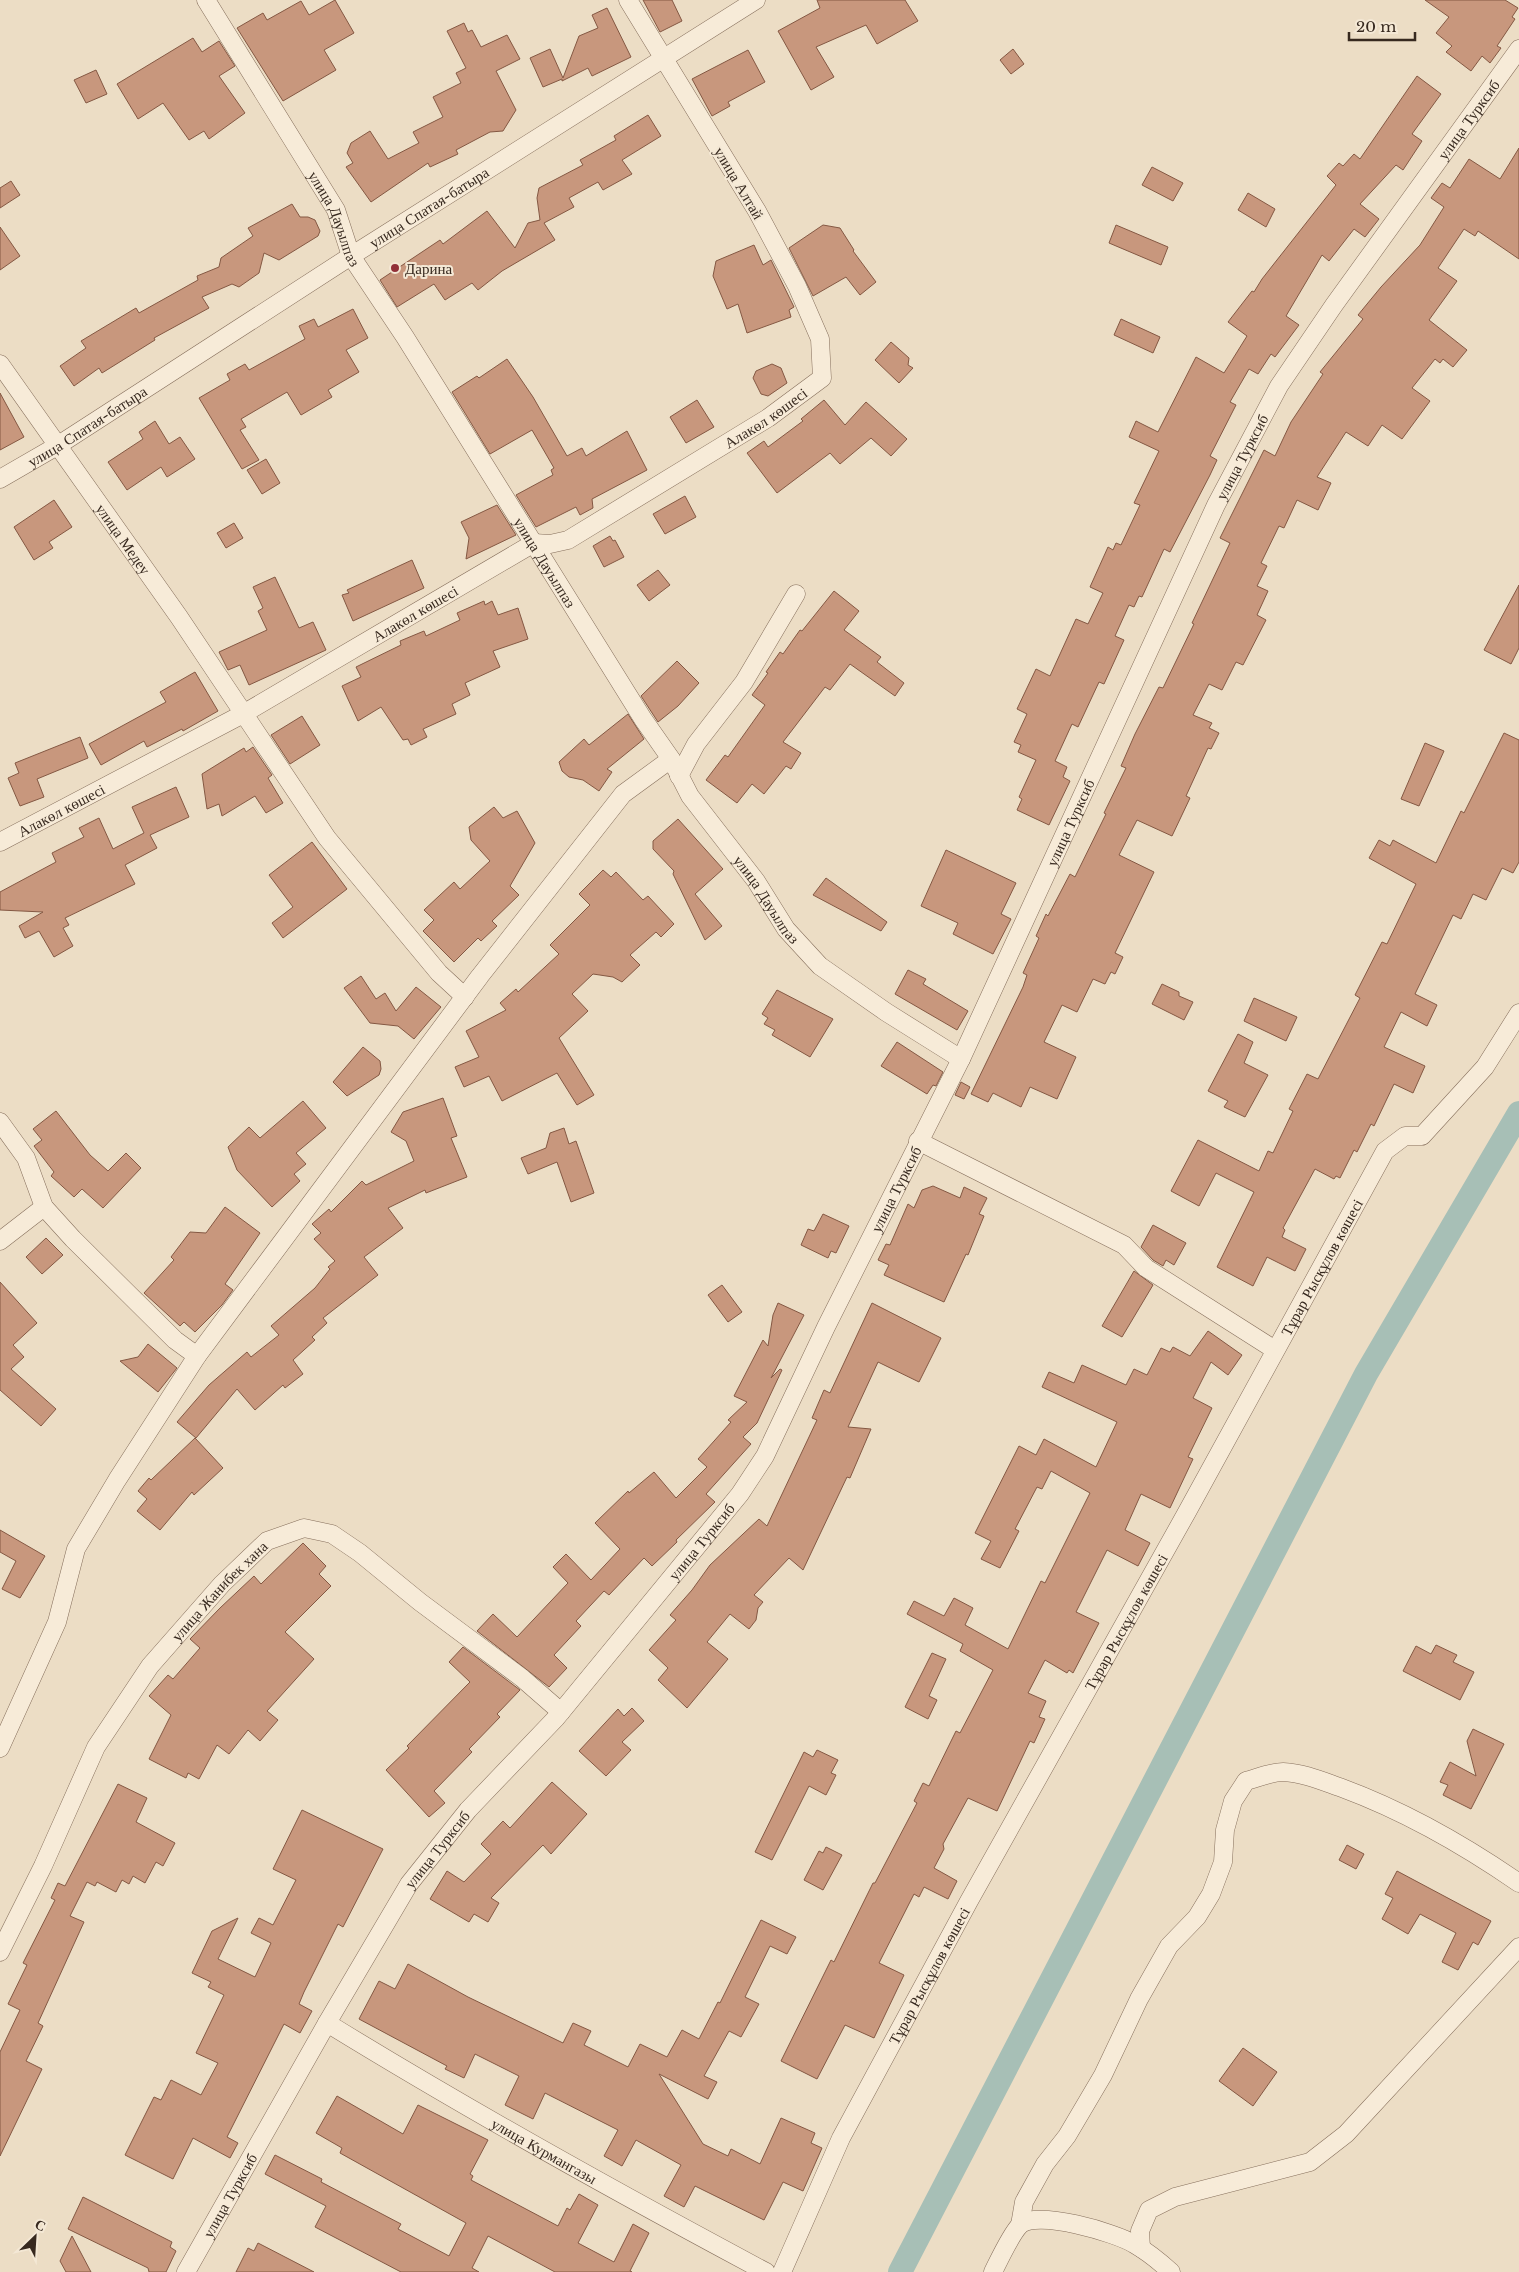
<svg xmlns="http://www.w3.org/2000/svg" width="1519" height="2272" viewBox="0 0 1519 2272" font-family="'Libre Baskerville',serif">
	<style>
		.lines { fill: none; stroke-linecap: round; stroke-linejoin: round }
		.canal { stroke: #a7bfb6; stroke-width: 24 }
		.building { fill: #c8977d; stroke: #845843 }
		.minor-casing { stroke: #866f5c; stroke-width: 19 }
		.minor { stroke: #f7ebd8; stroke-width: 18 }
		.poi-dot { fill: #923038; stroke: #f4e8d5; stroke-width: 2 }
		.labels { text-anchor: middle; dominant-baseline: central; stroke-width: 4; stroke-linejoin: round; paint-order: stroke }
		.street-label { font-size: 15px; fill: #37291f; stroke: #f4e8d5 }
		.poi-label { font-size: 15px; fill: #37291f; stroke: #f4e8d5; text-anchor: start }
	</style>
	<rect width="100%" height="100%" fill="#ecddc5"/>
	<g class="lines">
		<!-- canal -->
		<path class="canal" d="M900,2272L1366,1374L1519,1113"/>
	</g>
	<!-- building -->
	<path class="building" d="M335,0L354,33L324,50L336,70L283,101L237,28L263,13L267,20L301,1L309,15Z
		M643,0H672L682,21L660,32Z
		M817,0H905L918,21L877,44L866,25L816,47L834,77L811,90L778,31L820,8Z
		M1425,0H1505L1518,8L1512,17L1515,19L1497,46L1501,48L1490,63L1482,56L1471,71L1446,52L1452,46L1436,33L1449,17Z
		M607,8L631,57L592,76L588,68L562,81V79L543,87L530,58L550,49L563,78L579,36L598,28L592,15Z
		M464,23L468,32L472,30L481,47L507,35L520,59L496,71L516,110L503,131L490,132L456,150L458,154L430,167L428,163L371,202L346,167L353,163L347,153L351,143L370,131L388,159L419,143L413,132L443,117L433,97L461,83L456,73L466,68L447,31Z
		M193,38L202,52L219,41L235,66L219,76L245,113L209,139L204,131L189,140L163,103L138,119L117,84Z
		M1013,49L1024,64L1011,74L1000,60Z
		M748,50L765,82L728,102L730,106L712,116L692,79Z
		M96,70L107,94L86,103L74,80Z
		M1417,76L1441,94L1412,134L1422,141L1403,170L1396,165L1360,204L1379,219L1365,237L1354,229L1329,261L1322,255L1286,316L1299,325L1275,357L1271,354L1258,374L1249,369L1230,402L1236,405L1210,456L1217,460L1210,475L1170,552L1164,549L1142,597L1139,596L1134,607L1129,605L1115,636L1124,640L1104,684L1099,682L1078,727L1072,724L1055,761L1067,767L1063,777L1070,781L1049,825L1017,810L1022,799L1019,797L1036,760L1018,752L1021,745L1014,742L1027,714L1017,709L1036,669L1050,676L1076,619L1088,624L1103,593L1090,587L1108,547L1113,550L1116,543L1121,545L1140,505L1134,503L1159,451L1129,437L1136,421L1158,432L1196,357L1224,373L1247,336L1228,322L1252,291L1254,292L1262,279L1336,185L1327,176L1339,163L1343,166L1354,154L1360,159Z
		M648,115L661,136L622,160L632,174L603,190L598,182L569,198L574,207L544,223L555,240L502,271L478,290L472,283L445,300L434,284L397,307L380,280L440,240L443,244L487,211L515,248L528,223L540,220L537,198L539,188L583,165L580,160L616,140L614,136Z
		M1519,148V259L1478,231L1475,236L1464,229L1438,268L1457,281L1429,320L1467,350L1453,367L1443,359L1440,363L1435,359L1412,388L1430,401L1402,439L1382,425L1368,446L1346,432L1317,477L1331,483L1318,510L1297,500L1284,528L1279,526L1261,563L1267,566L1257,586L1268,591L1257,615L1266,620L1243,665L1236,662L1222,690L1209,684L1193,715L1212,723L1209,728L1219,733L1211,749L1208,748L1186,796L1190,798L1172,836L1137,820L1119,855L1154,872L1115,953L1123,957L1115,974L1111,972L1105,984L1093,979L1077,1012L1062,1005L1044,1042L1076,1057L1057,1099L1030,1087L1021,1107L993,1093L988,1102L971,1094L1023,987L1027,975L1023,973L1039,938L1036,936L1046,914L1048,916L1070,874L1075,877L1106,814L1104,813L1126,768L1121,766L1135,734L1159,687L1163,688L1194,624L1192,623L1230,543L1220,538L1264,450L1275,456L1291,422L1323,374L1320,372L1363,319L1358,315L1381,287L1420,245L1444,207L1431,198L1442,183L1450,188L1469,159L1500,179Z
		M1152,167L1183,183L1173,201L1142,185Z
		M11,181L20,195L0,208V188Z
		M1248,193L1275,209L1266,227L1238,210Z
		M292,204L300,217H308L315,220L320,231L318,236L279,260L264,253L259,273L239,287L232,284L202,297L209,308L154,338L155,340L102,373L99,368L74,386L60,366L86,348L81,341L136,308L139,313L198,280L197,276L219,267L221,258L253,236L248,228Z
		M823,225L840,228L854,250L853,251L876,282L860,295L846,277L813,296L789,248Z
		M1116,225L1168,247L1161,265L1109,243Z
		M0,227L20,256L0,270Z
		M754,245L763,265L771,260L794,307L789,310L791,317L747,333L738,304L727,309L713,276L716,261Z
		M353,309L368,338L346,350L359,372L328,390L332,397L301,415L287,392L241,419L246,427L240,430L259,460L242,469L199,398L230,380L227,374L245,364L249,370L305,339L299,326L314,319L318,327Z
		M1121,319L1160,337L1153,353L1114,335Z
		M891,342L909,358L908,365L913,368L899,383L875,360Z
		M507,359L533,397L567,456L582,448L586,456L627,431L647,470L592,499L593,508L580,515L576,507L536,527L516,495L553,475L551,470L554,468L532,430L490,454L452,392L477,376L479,378Z
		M772,364L781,368L787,383L768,396L761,394L753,378L756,371Z
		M0,393L24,437L0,450Z
		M697,400L714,427L686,443L670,417Z
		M824,400L845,425L866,402L907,439L891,456L871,438L840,464L830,453L777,493L747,453L764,441L768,447L803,421L801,419Z
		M155,421L169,444L180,437L195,459L167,477L161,467L127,490L108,462L143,439L139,432Z
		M266,459L280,483L262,494L247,470Z
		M685,496L696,517L665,534L653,514Z
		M54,500L72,527L49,542L53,548L34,560L14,527Z
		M497,505L516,535L466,559L469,538L461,522Z
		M234,523L243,538L226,548L217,533Z
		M610,536L613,541L615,540L624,557L604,567L593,546Z
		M412,560L424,588L353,621L342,595L349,593L347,590Z
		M658,570L670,585L649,601L637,585Z
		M275,577L299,628L313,622L326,650L249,685L240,665L228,670L219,652L267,630L258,611L263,608L253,587Z
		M1519,585V648L1511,664L1484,650Z
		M834,591L859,611L844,630L881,657L877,662L904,683L895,696L850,664L830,690L825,687L783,742L801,753L791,769L786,766L764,794L752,784L737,803L706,780L725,755L728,757L765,705L752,695L768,673L766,672L780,652L783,654L800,630L802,631Z
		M484,601L485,605L492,601L498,615L518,608L528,639L493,651L500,667L465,683L470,695L452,704L456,714L423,729L427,737L411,745L408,739L403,740L381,707L358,721L342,686L361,677L356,667L401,645L400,641L424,631L426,636L460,620L457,613Z
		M677,661L699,683L678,706L658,722L641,696Z
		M195,672L218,711L183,731L182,729L147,747L144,741L101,765L89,744L166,702L160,692Z
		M628,714L644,739L607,769L612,772L599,791L583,780L569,777L562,771L559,762L584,739L589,745Z
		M302,716L320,745L290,764L271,735Z
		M1504,733L1519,740V862L1513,873L1502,868L1486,900L1473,894L1461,919L1453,915L1415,994L1437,1005L1427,1026L1401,1012L1384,1047L1425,1066L1413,1093L1394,1084L1374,1126L1371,1124L1357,1152L1354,1150L1340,1178L1336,1176L1334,1179L1315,1169L1283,1228L1285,1230L1282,1237L1306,1249L1295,1271L1267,1257L1253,1286L1217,1267L1254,1192L1216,1173L1199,1206L1171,1191L1198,1140L1259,1171L1268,1151L1273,1153L1293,1111L1289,1109L1307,1074L1318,1079L1360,998L1355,995L1382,942L1387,944L1416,884L1369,858L1379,840L1390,846L1393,840L1436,863L1461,811L1464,813Z
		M80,737L88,758L37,779L44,797L20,806L8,778L19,773L15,763Z
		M1425,743L1444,751L1419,806L1401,799Z
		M253,747L272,775L268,778L283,803L266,813L255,796L222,816L219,804L207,809L202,774L244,748L246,752Z
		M176,787L189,817L150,835L157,848L125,865L135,884L65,918L69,925L63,928L73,946L54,957L39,931L25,938L19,926L43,912L0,910V892L56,862L52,853L84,837L79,828L99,818L113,849L144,833L132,807Z
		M494,807L503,818L517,811L535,843L510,886L519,895L492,921L497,926L481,941L478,938L454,962L423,931L434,920L424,910L454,882L460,889L490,861L471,840L469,827Z
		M678,819L723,869L695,894L722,926L705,940L673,874L674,871L653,849V841Z
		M312,842L347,889L283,938L272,923L293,907L269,875Z
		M946,850L1016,883L1001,914L1011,919L993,954L953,934L958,923L921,906Z
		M603,870L611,877L616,872L643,900L648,896L674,924L661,937L656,932L630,955L640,965L622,982L613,977L593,974L572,994L588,1011L559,1038L594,1095L577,1105L557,1073L502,1101L489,1076L464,1087L455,1067L479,1057L466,1031L506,1010L500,1003L516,989L518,992L559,954L550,945L590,905L579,894Z
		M826,878L887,922L881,931L813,895Z
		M908,970L926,979L923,984L968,1011L957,1030L895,994Z
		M361,976L376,999L385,993L396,1011L416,987L441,1007L414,1039L398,1026L370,1023L344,988Z
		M1162,984L1179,992V996L1193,1002L1184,1020L1152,1004Z
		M777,990L833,1019L810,1057L772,1035L775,1030L764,1024L768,1018L762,1014Z
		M1254,998L1297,1017L1286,1041L1244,1021Z
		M1238,1034L1253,1042L1244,1063L1268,1075L1245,1117L1224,1107L1228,1101L1208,1091Z
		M897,1042L943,1072L936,1086L933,1085L927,1094L881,1066Z
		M363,1047L380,1061L381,1069L379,1075L347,1096L333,1082Z
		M961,1082L970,1087L964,1099L955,1095Z
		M443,1098L457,1136L451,1138L467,1177L426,1193L425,1190L388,1208L403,1228L364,1257L378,1275L323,1318L327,1323L312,1337L315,1340L293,1360L303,1374L285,1388L283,1385L255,1410L237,1389L196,1438L177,1422L209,1385L247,1352L251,1357L279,1335L271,1326L315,1288L330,1269L328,1267L335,1261L314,1239L321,1233L312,1224L329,1209L331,1212L362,1181L366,1185L414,1161L406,1141L391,1132L403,1112Z
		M303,1101L326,1128L296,1153L306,1164L294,1174L300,1181L272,1207L237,1170L228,1147L249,1127L260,1138Z
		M56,1111L90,1155L108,1171L126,1153L141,1168L103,1208L82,1189L74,1197L51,1176L54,1172L34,1146L42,1140L33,1129Z
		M564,1128L569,1144L576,1141L594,1193L571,1202L557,1162L528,1174L521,1158L546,1148L550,1133Z
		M933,1186L960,1198L964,1187L987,1198L979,1214L984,1216L968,1255L966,1254L944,1302L884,1275L889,1265L878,1260L886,1244L890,1245L908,1204L914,1208L922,1190Z
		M225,1207L260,1233L225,1284L233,1290L222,1305L195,1332L184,1322L180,1326L144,1293L174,1260L171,1257L190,1232L206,1233Z
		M823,1214L849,1226L836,1253L831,1251L828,1258L801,1245L808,1229L814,1231Z
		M1153,1225L1186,1243L1174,1265L1166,1260L1163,1266L1153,1260L1141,1247Z
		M46,1238L63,1255L42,1274L26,1257Z
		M1134,1271L1153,1285L1122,1337L1102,1326Z
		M0,1282L37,1323L13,1345L24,1357L11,1369L56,1409L41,1426L0,1390Z
		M722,1285L742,1312L728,1322L708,1295Z
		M778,1303L804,1315L771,1378L780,1369L782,1370L757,1423L743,1437L751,1444L706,1494L715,1502L676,1540L677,1542L652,1566L644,1558L609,1595L604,1591L576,1621L581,1626L554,1655L567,1668L549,1687L477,1631L493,1614L517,1637L568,1583L553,1567L566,1554L591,1580L620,1549L595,1523L628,1491L629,1493L654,1472L676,1498L707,1467L698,1459L731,1422L728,1420L747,1402L734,1396L763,1340L768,1346L773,1315Z
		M872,1303L941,1338L919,1382L878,1362L848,1427L871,1429L850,1478L847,1477L803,1570L789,1558L754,1595L763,1602L758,1608L756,1620L749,1629L730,1614L707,1642L728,1659L687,1708L658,1680L668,1668L649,1650L676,1620L670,1615L692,1590L710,1565L759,1519L767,1526L817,1420L812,1418L824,1390L830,1393Z
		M1208,1331L1242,1355L1228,1375L1211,1362L1193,1398L1212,1408L1188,1457L1193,1459L1170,1508L1141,1494L1125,1530L1150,1543L1138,1566L1107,1550L1076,1612L1099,1623L1073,1673L1069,1670L1067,1673L1045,1660L1028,1693L1046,1701L1039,1717L1045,1719L1034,1743L1030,1741L997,1811L968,1798L943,1844L944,1849L934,1868L957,1881L948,1899L924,1887L919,1897L914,1894L879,1963L904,1975L874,2038L845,2025L817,2079L781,2061L831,1960L834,1962L873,1883H875L917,1803L914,1801L923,1783L929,1786L956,1731L960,1733L993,1670L960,1651L963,1644L907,1614L914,1601L944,1616L954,1598L973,1608L965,1625L1008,1649L1041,1581L1045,1583L1090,1493L1051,1471L1042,1489L1037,1487L1015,1529L1019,1531L1000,1568L981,1559L991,1541L975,1533L1019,1446L1036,1455L1044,1439L1096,1467L1117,1422L1042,1387L1049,1372L1074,1383L1082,1365L1126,1385L1134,1369L1147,1375L1161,1348L1170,1352L1173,1347L1190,1356Z
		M148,1344L177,1368L158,1392L120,1361L138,1357Z
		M195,1438L223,1468L194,1495L192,1492L160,1530L137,1511L147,1499L138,1491L149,1478L151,1480Z
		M0,1530L45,1556L20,1598L2,1589L16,1561L0,1552Z
		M303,1543L326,1566L319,1574L331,1586L285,1632L314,1659L267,1711L278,1720L260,1741L248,1730L229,1754L217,1745L199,1779L188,1773L186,1778L149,1759L171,1715L149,1696L168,1675L173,1679L200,1648L190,1639L220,1608L254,1576L261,1584Z
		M1436,1645L1457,1655L1453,1662L1474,1672L1460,1700L1403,1671L1416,1646L1431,1654Z
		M463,1647L520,1690L497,1714L500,1717L469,1749L472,1752L434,1791L445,1803L429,1817L386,1770L409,1748L407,1746L470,1682L449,1662Z
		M932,1653L946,1659L929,1696L937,1700L928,1719L905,1707Z
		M632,1708L644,1721L622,1742L631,1750L606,1776L579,1751L618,1709L624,1716Z
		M1473,1729L1504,1744L1471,1809L1443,1795L1448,1785L1440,1782L1450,1762L1476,1776L1467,1741Z
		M817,1750L838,1760L831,1773L836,1775L826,1795L809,1786L772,1860L755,1852L804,1752L813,1757Z
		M552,1782L587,1814L551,1854L543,1845L491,1898L499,1903L488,1922L474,1914L469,1922L430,1899L447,1871L464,1882L491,1854L481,1844L503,1821L510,1828Z
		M118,1784L147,1798L136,1822L175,1843L163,1866L156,1862L145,1883L133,1876L129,1884L122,1880L116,1892L97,1882L95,1886L87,1882L70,1916L84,1922L38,2023L43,2026L26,2061L42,2069L0,2156V2052L20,2010L8,2004L27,1965L23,1963L55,1900L51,1898L58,1883L65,1886Z
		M302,1810L383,1849L343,1927L338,1924L304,1992L299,2004L312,2011L300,2033L284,2024L227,2137L238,2143L230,2158L193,2138L173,2179L125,2155L154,2097L161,2100L171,2080L201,2095L218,2063L196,2053L224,1995L208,1987L211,1982L192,1973L212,1931L238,1918L218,1959L255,1977L271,1943L251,1933L259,1918L273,1925L296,1880L273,1869Z
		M1347,1845L1364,1854L1356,1869L1339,1860Z
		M826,1847L842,1855L823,1890L804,1880L819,1851L823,1853Z
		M1397,1871L1491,1921L1478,1945L1473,1942L1458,1970L1442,1962L1456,1933L1420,1914L1408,1934L1382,1919L1393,1898L1385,1894Z
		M761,1920L796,1937L787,1954L770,1946L745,1997L759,2004L741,2037L729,2031L704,2076L717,2082L708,2099L659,2074L703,2144L728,2156L731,2149L760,2164L781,2118L815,2133L811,2143L822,2148L803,2191L783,2182L764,2220L695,2186L684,2207L664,2196L681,2165L636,2140L622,2166L604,2156L618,2130L545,2093L533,2119L505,2105L519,2076L475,2054L464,2078L445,2069L447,2066L359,2019L379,1981L395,1989L408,1964L468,1997L563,2043L573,2023L591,2031L584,2045L628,2067L640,2044L667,2057L682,2030L699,2039L718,2002L720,2003Z
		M1243,2048L1277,2072L1253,2106L1219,2081Z
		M337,2096L403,2134L418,2105L488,2140L470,2174L473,2176L471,2180L558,2226L567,2208L570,2210L579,2194L598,2205L578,2243L614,2262L633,2224L649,2233L630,2271L632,2272H555L488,2236L472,2268L479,2272H401L315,2227L326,2206L265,2174L275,2155L322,2179L321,2182L401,2224L398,2229L449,2256L466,2223L340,2153L342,2148L316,2133Z
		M83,2197L172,2242L170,2247L176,2251L166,2272H149L148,2268L68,2229Z
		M72,2236L91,2272H66L60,2261Z
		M258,2243L314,2272H236L248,2248L254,2251Z"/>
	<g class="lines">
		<!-- minor casing -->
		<g class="minor-casing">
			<g id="minor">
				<path id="s1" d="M206,0L336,210L351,256L405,337L643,719L671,759L690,796L756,881L786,929L820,966L886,1012L961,1059"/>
				<path id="s2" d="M0,364L179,617L327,838L439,973L465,997"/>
				<path id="s3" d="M0,479L57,446L351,256L756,0"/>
				<path d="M679,776L696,744L744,682L796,594"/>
				<path id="s4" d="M0,842L243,714L534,543L550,544L568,540L768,418L822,378L820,339L797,286L757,211L628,0"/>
				<path d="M0,1122L26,1158L44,1207L73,1239L175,1340L197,1356L117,1480L76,1549L57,1622L0,1748"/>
				<path d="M918,1141L1124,1245L1146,1268L1275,1350"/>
				<path d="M0,1241L44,1207"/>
				<path d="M197,1356L480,976L623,794L671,759"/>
				<path id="s5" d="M0,1952L43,1866L96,1747L150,1666L222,1584L267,1541L304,1528L332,1534L360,1553L420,1602L522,1678L561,1712"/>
				<path id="s6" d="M327,2023C470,2111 618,2193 766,2272"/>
				<path d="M1020,2225L1024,2202L1045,2164L1067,2136L1103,2075L1139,1999L1169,1946L1197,1917L1211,1894L1223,1862L1225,1830L1233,1801L1246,1781C1257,1778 1272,1772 1283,1772C1304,1773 1322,1781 1342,1788C1404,1811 1464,1845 1519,1883"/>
				<path d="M1141,2248L1140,2231L1149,2210L1175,2197L1310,2162L1346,2134L1519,1947"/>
				<path id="s7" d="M186,2272L327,2023L409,1884L468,1810L556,1718L740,1494L765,1456L826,1327L961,1059L1216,505L1279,386L1334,305L1519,49"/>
				<path id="s8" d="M782,2272L841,2138L969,1901L1187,1512L1385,1151L1405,1136H1422L1485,1067L1519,1013"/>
				<path d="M993,2272C999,2260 1011,2234 1020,2225C1036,2209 1116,2233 1134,2244C1148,2252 1159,2261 1171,2272"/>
			</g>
		</g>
		<!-- minor -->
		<use href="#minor" class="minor"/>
	</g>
	<!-- markers -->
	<circle class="poi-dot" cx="395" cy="268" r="5"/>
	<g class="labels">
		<!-- street labels -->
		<g class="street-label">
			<text stroke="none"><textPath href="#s7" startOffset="2519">улица Турксиб</textPath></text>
			<text transform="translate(739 183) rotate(59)">улица Алтай</text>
			<text stroke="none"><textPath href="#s3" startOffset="508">улица Спатая-батыра</textPath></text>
			<text stroke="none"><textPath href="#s1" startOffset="254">улица Дауылпаз</textPath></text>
			<text stroke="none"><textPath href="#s4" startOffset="879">Алакөл көшесі</textPath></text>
			<text stroke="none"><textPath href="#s3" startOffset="102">улица Спатая-батыра</textPath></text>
			<text stroke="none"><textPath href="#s7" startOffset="2112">улица Турксиб</textPath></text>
			<text stroke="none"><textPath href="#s2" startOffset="214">улица Медеу</textPath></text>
			<text stroke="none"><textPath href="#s1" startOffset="658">улица Дауылпаз</textPath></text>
			<text stroke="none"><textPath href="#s4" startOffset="474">Алакөл көшесі</textPath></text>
			<text stroke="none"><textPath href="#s4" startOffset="69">Алакөл көшесі</textPath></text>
			<text stroke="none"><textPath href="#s7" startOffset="1708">улица Турксиб</textPath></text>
			<text stroke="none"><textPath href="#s1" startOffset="1062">улица Дауылпаз</textPath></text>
			<text stroke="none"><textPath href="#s7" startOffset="1302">улица Турксиб</textPath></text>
			<text stroke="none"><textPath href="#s8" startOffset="1141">Тұрар Рысқұлов көшесі</textPath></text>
			<text stroke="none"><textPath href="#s7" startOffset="898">улица Турксиб</textPath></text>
			<text stroke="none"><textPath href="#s5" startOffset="426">улица Жанибек хана</textPath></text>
			<text stroke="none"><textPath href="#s8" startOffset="736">Тұрар Рысқұлов көшесі</textPath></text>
			<text stroke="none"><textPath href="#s7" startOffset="492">улица Турксиб</textPath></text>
			<text stroke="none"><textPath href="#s8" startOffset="331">Тұрар Рысқұлов көшесі</textPath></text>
			<text stroke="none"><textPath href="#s6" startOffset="252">улица Курмангазы</textPath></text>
			<text stroke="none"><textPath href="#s7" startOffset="88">улица Турксиб</textPath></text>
		</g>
		<!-- poi labels -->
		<g class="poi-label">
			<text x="405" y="268">Дарина</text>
		</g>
	</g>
	<!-- north arrow -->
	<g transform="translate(35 2237) rotate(25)" stroke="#f4e8d5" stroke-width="4" paint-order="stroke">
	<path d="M0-4L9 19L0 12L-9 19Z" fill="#37291f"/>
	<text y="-8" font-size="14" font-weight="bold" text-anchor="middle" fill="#37291f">С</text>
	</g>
	<!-- scale -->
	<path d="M1349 32v8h66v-8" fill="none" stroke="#37291f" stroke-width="2.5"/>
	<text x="1356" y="32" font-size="15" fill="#37291f" stroke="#f4e8d5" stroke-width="4" paint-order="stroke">20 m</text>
</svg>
